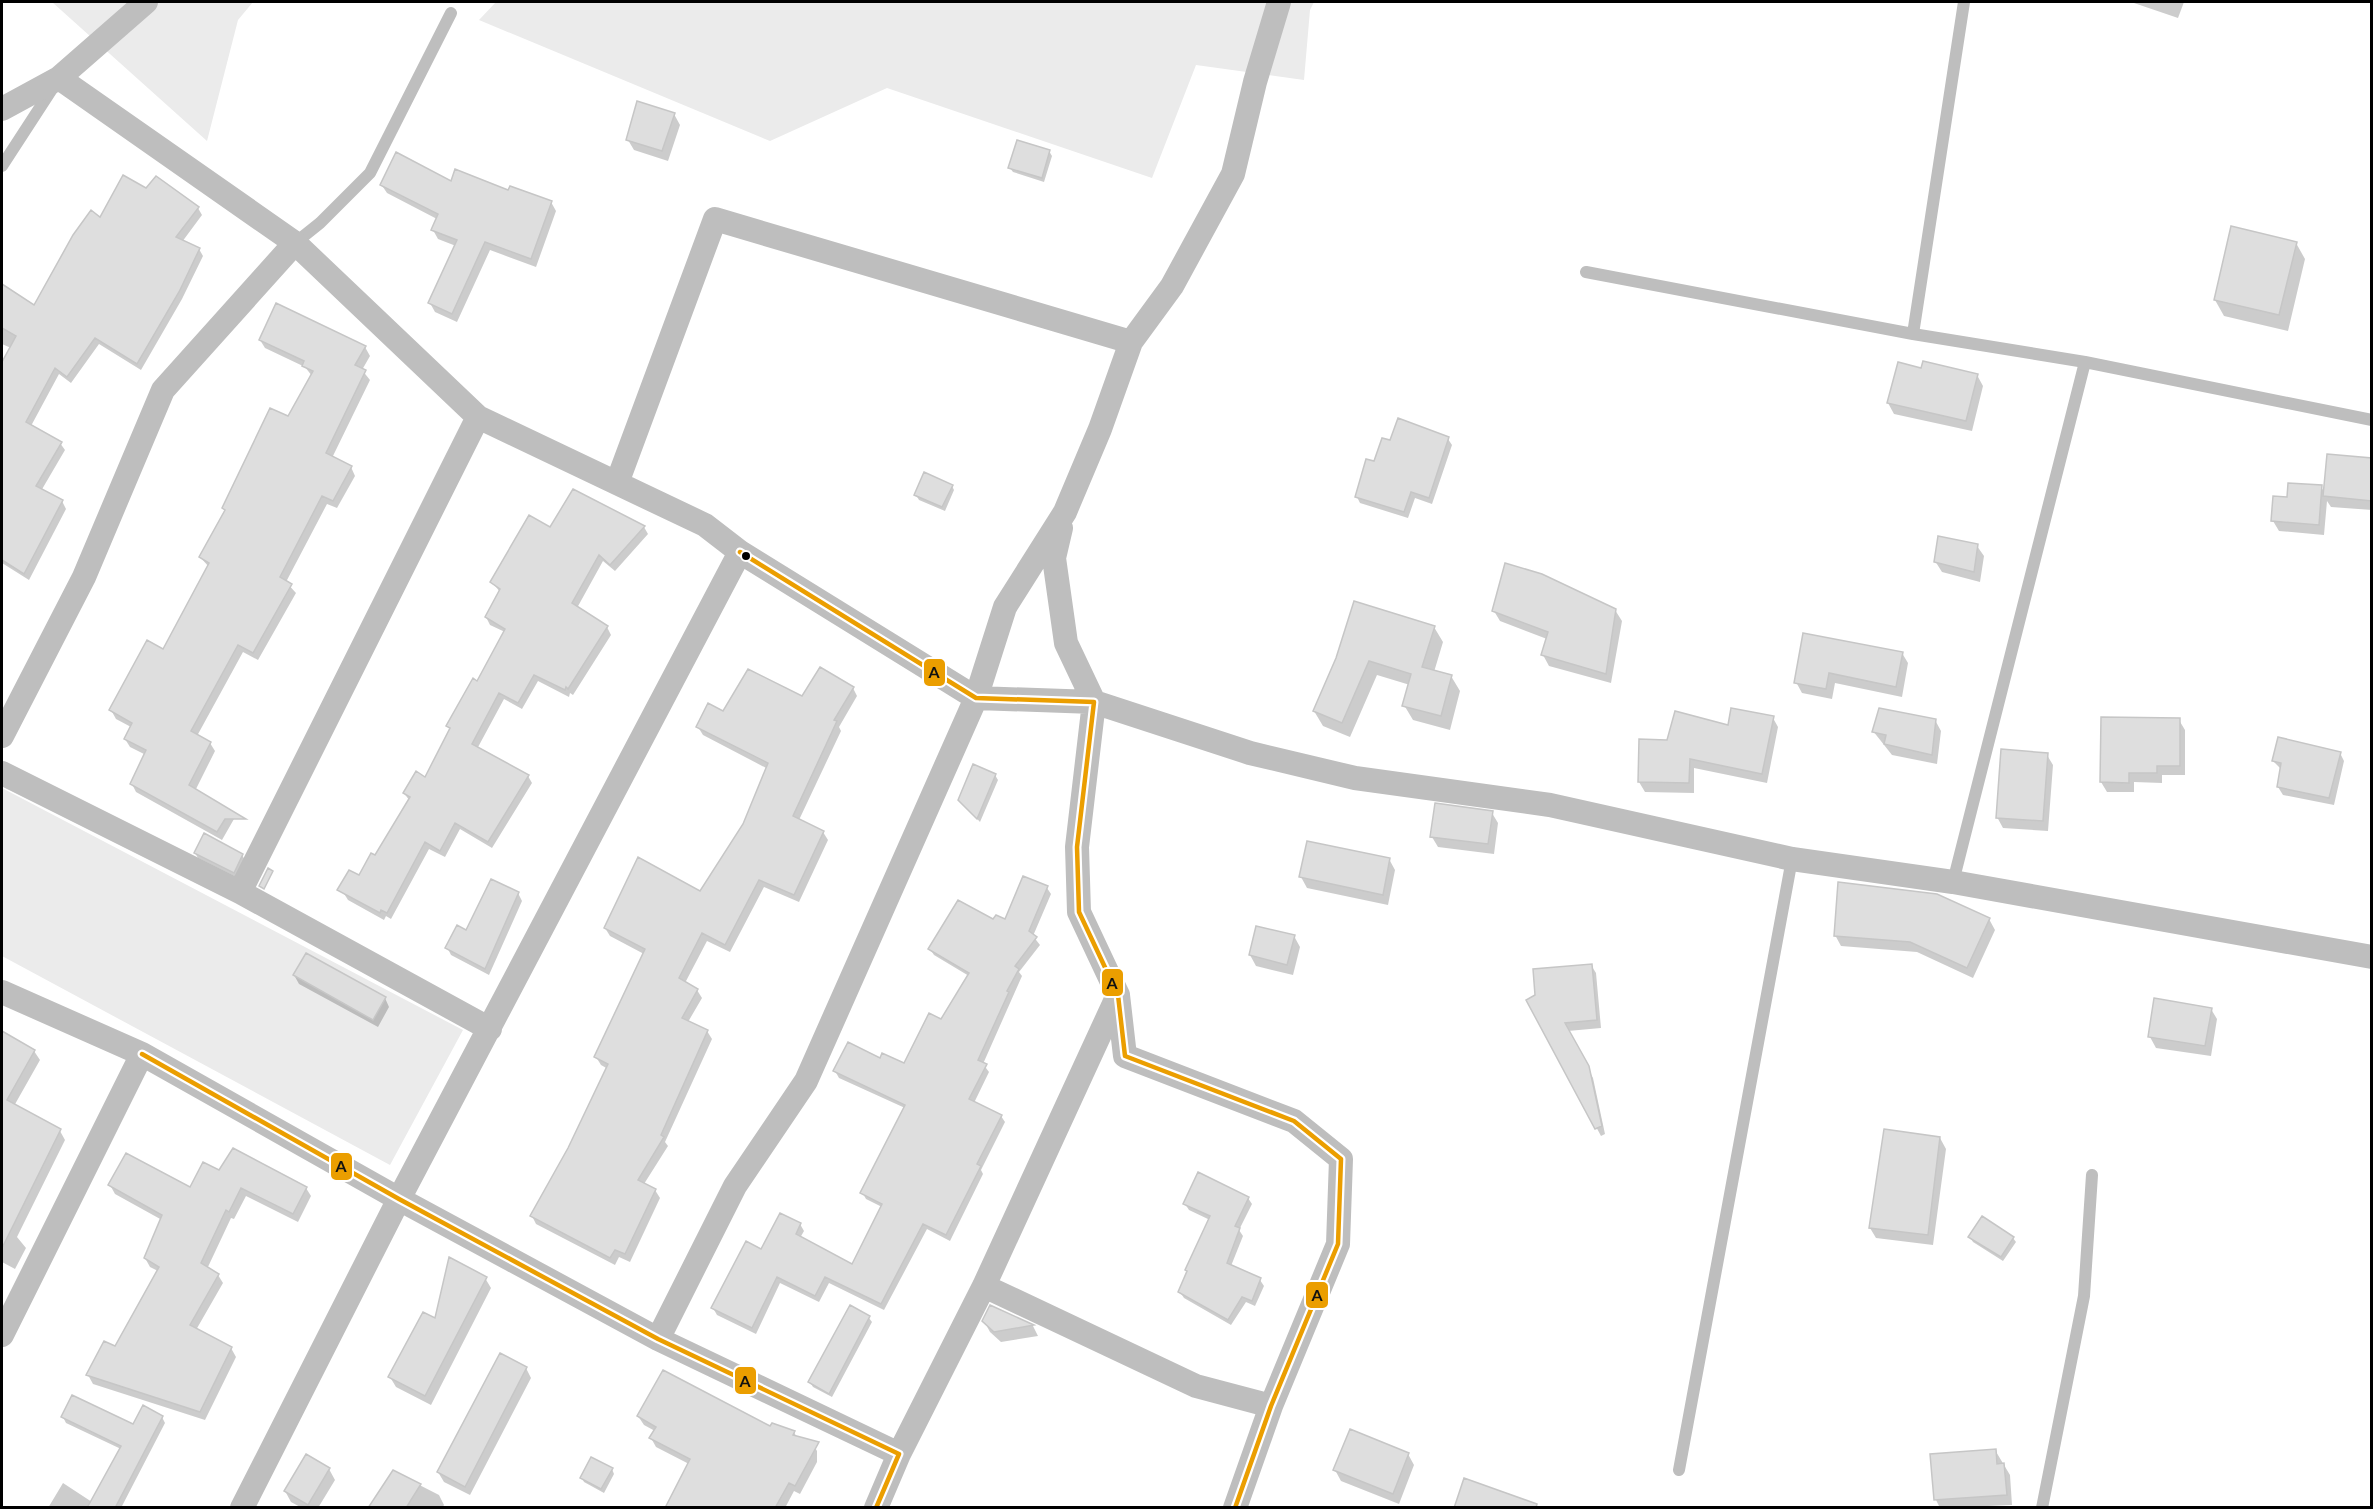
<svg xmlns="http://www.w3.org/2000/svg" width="2373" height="1509" viewBox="0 0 2373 1509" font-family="Lato,sans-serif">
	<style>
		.green { fill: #ebebeb }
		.shadow { fill: #0003 }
		.building { fill: #dedede; stroke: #c6c6c6; stroke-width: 1.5 }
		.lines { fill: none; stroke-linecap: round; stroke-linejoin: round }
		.lane { stroke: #bebebe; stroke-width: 12 }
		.street { stroke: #bebebe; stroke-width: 24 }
		.bus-1-casing { stroke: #fff; stroke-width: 9 }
		.bus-1 { stroke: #eb9e00; stroke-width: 4.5 }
		.bus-dot { fill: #000; stroke: #fff; stroke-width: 2 }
		.line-badge { stroke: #fff; stroke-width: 2 }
		.pale-badge-label { font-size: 16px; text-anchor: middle; font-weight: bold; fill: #111 }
	</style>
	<rect width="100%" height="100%" fill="#fff"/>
	<!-- green -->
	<path class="green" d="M52,2H253L238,20L207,141Z
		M496,2H1314L1310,10L1304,80L1196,65L1152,178L887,88L770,141L479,20Z
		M2,788L463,1030L390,1165L2,956Z"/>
	<!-- shadow -->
	<path class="shadow" d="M2131,2H2184L2178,18Z
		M638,103L674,114L680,125L668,161L634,150L628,140Z
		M1049,151L1052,156L1044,182L1013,172L1010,168Z
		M451,183L509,192L551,202L556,211L536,267L490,250L457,322L435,312L430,303L456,246L438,239L433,230L437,219L387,193L381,184Z
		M147,190L198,208L202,215L182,242L199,249L203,256L182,299L141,370L99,344L71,383L59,374L31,426L60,443L65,450L41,491L62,501L66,509L29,580L2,563V365L11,348L2,344V286L34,307L101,219Z
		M2296,243L2305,259L2288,331L2224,316L2215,300Z
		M260,340L365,347L370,356L362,370L370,380L332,458L351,467L355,476L337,508L327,504L286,582L296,593L258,660L243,652L197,736L210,743L215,751L195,791L229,811L234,819L222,840L136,792L132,784L146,755L130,747L125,739L131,727L116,719L111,710L164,651L209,567L200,557L226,513L223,508L289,418L312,376L305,367L265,348Z
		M1922,370L1977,375L1983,386L1972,431L1894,414L1888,403Z
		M1448,439L1452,445L1432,504L1415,498L1408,518L1360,503L1357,497L1391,442Z
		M2372,459V510L2331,507L2327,501L2324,535L2279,531L2273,521L2321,487L2325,493Z
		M952,486L954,490L945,511L919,500L916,495Z
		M644,527L648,534L615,571L603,561L577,608L607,627L611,635L573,695L570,693L569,697L538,681L522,709L504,699L477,749L528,776L532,783L492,848L460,829L445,857L429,849L391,919L386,916L384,920L348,900L343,892L376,857L409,800L404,793L425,779L451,730L448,726L478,683L505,632L490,625L486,617L500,592L492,582L550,530Z
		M1977,546L1984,556L1980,582L1942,572L1935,561Z
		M1615,610L1622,621L1611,683L1549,666L1543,655L1547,639L1500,621L1494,611Z
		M1434,627L1443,642L1434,672L1451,676L1460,691L1450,730L1413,720L1404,705L1410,685L1377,675L1350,737L1323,726L1314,711L1337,658Z
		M1804,635L1902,653L1908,663L1902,697L1835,683L1832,699L1802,693L1796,682Z
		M853,688L857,696L839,727L841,731L799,820L823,832L828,840L799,902L764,887L730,952L707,941L685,983L697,990L702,998L688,1022L707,1031L712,1039L665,1142L668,1146L644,1184L655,1190L660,1198L630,1262L619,1257L615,1265L536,1224L532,1216L569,1149L608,1069L601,1065L596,1057L644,954L610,936L605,928L701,893L744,824L768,769L703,735L698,727L724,713Z
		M1773,718L1778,727L1767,783L1694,768V793L1645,792L1639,782L1668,741Z
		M1935,720L1941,731L1937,764L1892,755L1873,731Z
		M2179,720L2185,730V775H2162V783L2134,782V792H2107L2101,782Z
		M2340,753L2344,761L2334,805L2283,795L2278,787L2282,770L2273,761Z
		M2047,755L2053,765L2048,831L2003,828L1997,817Z
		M995,775L998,780L980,822L960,800Z
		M1492,813L1498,823L1494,854L1438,847L1432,837Z
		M195,853L242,855L245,860L236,877L198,858Z
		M1389,859L1395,870L1388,905L1307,888L1301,877Z
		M1047,888L1051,894L1033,936L1040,945L1019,972L1022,976L983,1064L989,1072L974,1103L1001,1116L1005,1122L981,1170L983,1174L950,1241L927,1229L884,1310L829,1283L819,1302L780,1283L756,1334L717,1315L713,1308L762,1251L800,1224L804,1231L800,1238L853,1266L882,1207L866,1199L862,1192L905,1108L839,1078L835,1071L881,1060L905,1065L941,1021L969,976L934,955L930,949L994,921L1005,922Z
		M518,893L522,901L489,975L451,955L447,947Z
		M1989,919L1995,930L1973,978L1917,952L1841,946L1835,935Z
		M1294,936L1300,947L1293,975L1256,966L1250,955Z
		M1591,965L1596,973L1601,1028L1568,1031L1593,1078L1605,1134L1601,1136L1528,1000Z
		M294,975L385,998L389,1007L378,1027L299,984Z
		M2211,1009L2217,1019L2211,1056L2156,1048L2150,1037Z
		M2,1033L34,1051L40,1060L14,1106L60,1131L65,1140L17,1237L26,1248L15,1269L2,1262Z
		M1940,1138L1946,1149L1933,1245L1876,1238L1870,1228Z
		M220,1172L306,1188L311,1196L298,1222L246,1196L234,1219L231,1218L207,1269L218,1275L223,1283L196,1330L231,1348L236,1357L205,1420L93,1384L88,1375L115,1348L158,1271L150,1267L145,1258L162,1220L115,1194L110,1185L191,1189Z
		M1248,1198L1252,1204L1239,1230L1243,1236L1231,1266L1260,1280L1264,1286L1255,1306L1246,1302L1231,1325L1184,1298L1180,1292L1188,1273L1187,1270L1210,1220L1189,1210L1185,1204Z
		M1970,1237L2013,1238L2016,1242L2003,1261L1973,1242Z
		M485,1278L491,1288L431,1405L396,1387L390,1377L436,1320Z
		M991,1307L1033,1326L1038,1336L1001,1342L990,1332L984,1321Z
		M869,1318L872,1322L832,1397L813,1387L810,1382Z
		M526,1368L531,1378L470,1495L444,1482L438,1472Z
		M638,1416L794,1432L797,1438L812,1442L817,1451V1462L800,1494L794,1491L785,1508H666L689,1464L656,1447L651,1438L655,1431L644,1425Z
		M63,1417L134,1425L162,1417L165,1423L121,1508H48L63,1483L92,1502L121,1449L66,1423Z
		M1995,1450L2010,1475L2012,1505L1940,1508L1936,1500Z
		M1408,1454L1414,1465L1399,1504L1341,1481L1335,1470Z
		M329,1469L335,1480L318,1508H302L291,1502L285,1491Z
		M612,1469L614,1474L604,1493L584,1482L582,1478Z
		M394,1472L439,1495L444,1505L442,1508H370Z"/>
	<!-- building -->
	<path class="building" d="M637,101L675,113L662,151L626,140Z
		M1017,140L1050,150L1042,178L1008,168Z
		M396,152L451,181L455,169L508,190L510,186L552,201L531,259L485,242L452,314L428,303L457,240L431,230L438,214L380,185Z
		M123,175L146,188L156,176L199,207L176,237L200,248L179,292L137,364L95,338L67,377L55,368L26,422L62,442L36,486L63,500L24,574L2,560V362L16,336L2,328V284L34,305L73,235L91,210L100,217Z
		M2231,226L2297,242L2279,315L2214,300Z
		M276,303L366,346L355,365L366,370L326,453L352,466L333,501L322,496L280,577L292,584L253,653L238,645L191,731L211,742L189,785L246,819H225L217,832L130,784L146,750L124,739L132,723L109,710L147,640L163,649L209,563L199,557L225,510L222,508L270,408L288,416L313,371L302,366L304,361L259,340Z
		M1923,361L1978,374L1966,421L1887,403L1898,362L1921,368Z
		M1398,418L1449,437L1429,498L1411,492L1404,512L1355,497L1366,459L1374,461L1382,438L1390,440Z
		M2327,454L2372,458V501L2323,496Z
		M924,472L953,485L942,507L914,495Z
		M2288,483L2322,485L2319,525L2271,521L2273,496L2287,497Z
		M573,489L645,526L610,565L599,555L572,603L608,626L568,689L566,687L565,690L534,675L518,703L499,693L472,744L529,775L488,842L455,823L440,851L425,842L387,913L381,910L380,913L337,890L349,870L359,875L371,853L375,855L410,797L403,793L416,771L425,777L450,728L446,726L473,678L477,681L505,629L485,617L500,589L490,582L529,515L550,527Z
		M1938,536L1978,544L1974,572L1934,562Z
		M1505,563L1542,574L1616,609L1606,674L1541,655L1548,632L1492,611Z
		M1354,601L1435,626L1422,667L1452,675L1441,716L1402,706L1411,674L1369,661L1342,723L1313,711L1336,658Z
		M1803,633L1903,652L1896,687L1829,673L1826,689L1794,683Z
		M820,667L854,687L834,720L837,721L793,816L824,831L794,895L759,880L725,945L702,933L679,978L698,989L682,1018L708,1030L661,1135L664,1137L638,1180L656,1189L625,1254L615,1250L610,1258L530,1216L568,1148L608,1064L594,1057L645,949L604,928L638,857L700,891L743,824L768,763L696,727L708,703L723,711L748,669L802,696Z
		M1731,708L1774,716L1762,774L1690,759L1689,783L1638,782L1639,739L1667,740L1675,711L1728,725Z
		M1879,708L1936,719L1932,755L1884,744L1886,735L1872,732Z
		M2101,717L2180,718V766H2157V773H2129V783L2100,782Z
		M2278,737L2341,752L2329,798L2277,787L2281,763L2272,761Z
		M2001,749L2048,753L2043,821L1996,818Z
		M973,764L996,774L977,819L958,800Z
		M1435,803L1493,811L1488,844L1430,837Z
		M204,833L243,854L234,873L194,853Z
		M1307,841L1390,858L1383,895L1299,877Z
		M268,868L273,871L264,889L259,886Z
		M1023,876L1048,886L1029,931L1037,937L1015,966L1019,969L1007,991L1009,992L978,1060L987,1064L969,1099L1002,1115L977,1164L981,1166L946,1235L923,1224L881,1304L825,1277L815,1296L777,1277L752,1328L711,1308L746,1241L761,1249L780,1213L801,1223L796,1234L852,1264L882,1204L860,1193L905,1105L833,1071L848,1042L880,1058L882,1053L904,1063L929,1013L941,1019L969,973L928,949L958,900L993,919L996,915L1005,919Z
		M491,879L519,892L485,969L445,948L457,925L466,930Z
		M1838,882L1937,894L1990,918L1967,968L1910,942L1834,936Z
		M1256,926L1295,935L1287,965L1249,955Z
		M306,953L386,997L373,1020L293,975Z
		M1592,964L1597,1020L1565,1023L1589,1066L1602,1126L1595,1129L1526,1000L1535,995L1533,969Z
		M2154,998L2212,1008L2205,1046L2148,1037Z
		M2,1031L35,1050L7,1100L61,1129L2,1248Z
		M1884,1129L1940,1137L1928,1235L1869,1228Z
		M233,1148L307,1187L293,1214L241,1188L229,1212L226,1210L201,1263L219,1274L190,1325L232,1347L200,1412L86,1375L104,1341L115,1346L159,1267L144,1258L162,1215L108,1185L126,1153L190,1187L203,1162L219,1170Z
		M1198,1172L1249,1197L1235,1226L1240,1228L1227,1263L1261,1278L1252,1301L1242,1297L1228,1320L1178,1292L1187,1271L1185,1270L1210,1216L1183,1204Z
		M1982,1216L2014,1237L2001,1257L1968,1237Z
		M449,1257L487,1277L425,1396L388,1377L423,1312L435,1318Z
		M850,1305L870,1316L829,1394L808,1382Z
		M990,1305L1034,1325L994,1332L982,1321Z
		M500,1353L527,1367L465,1487L437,1472Z
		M663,1370L770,1426L772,1423L795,1431L793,1435L819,1442L795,1486L789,1483L775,1508H665L690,1459L649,1438L656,1427L637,1416Z
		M72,1395L133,1424L143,1405L163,1416L115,1508H87L121,1446L61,1417Z
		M1350,1429L1409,1453L1393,1494L1333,1470Z
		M1996,1449L1997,1464L2004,1463L2007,1495L1934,1500L1930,1454Z
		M306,1454L330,1468L308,1505L284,1491Z
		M591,1457L613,1468L601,1489L580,1478Z
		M393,1470L421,1484L406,1508H368Z
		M1464,1478L1537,1504L1536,1508H1454Z"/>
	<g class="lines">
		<!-- lane -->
		<path class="lane" d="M2,166L54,86
			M295,243L320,223L370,173L451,13
			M1586,272L1913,334L2085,362L2372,420
			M1913,334L1964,2
			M1953,882L2085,362
			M1679,1470L1792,859
			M2042,1508L2084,1296L2092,1175"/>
		<!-- street -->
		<path class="street" d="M59,78L295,243L478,417L705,525L740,552L976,698L1094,702L1250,753L1355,778L1550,805L1792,859L1953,882L2372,957
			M2,109L59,78L146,2
			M617,483L715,219L1131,342
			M1061,528L1054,558L1066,643L1094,702L1077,847L1079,912L1118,995L1125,1056L1294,1121L1341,1159L1338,1244L1271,1406L1235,1508
			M2,736L84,577L163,390L295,243
			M2,773L240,892L490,1029
			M240,892L478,417
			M2,992L142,1054L399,1199L658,1339L899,1454
			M984,1286L1196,1386L1271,1406
			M2,1335L142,1054
			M658,1339L735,1186L806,1081L976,698L1005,607L1065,512L1100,429L1131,342L1172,286L1233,174L1255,82L1279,2
			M242,1508L399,1199L740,552
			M876,1508L899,1454L984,1286L1118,995"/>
		<!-- bus-1 casing -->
		<g class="bus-1-casing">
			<path id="bus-1" d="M740,552L976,698L1094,702L1077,847L1079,912L1118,995L1125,1056L1294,1121L1341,1159L1338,1244L1271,1406L1235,1508
				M142,1054L399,1199L658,1339L899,1454L876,1508"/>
		</g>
		<!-- bus-1 -->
		<use href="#bus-1" class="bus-1"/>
	</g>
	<!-- markers -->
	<circle class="bus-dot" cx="746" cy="556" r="5"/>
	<g class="line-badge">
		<rect x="923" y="658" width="23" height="29" rx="6" fill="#eb9e00"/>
		<rect x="1101" y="968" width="23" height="29" rx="6" fill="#eb9e00"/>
		<rect x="330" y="1152" width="23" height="29" rx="6" fill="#eb9e00"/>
		<rect x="1305" y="1281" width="24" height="28" rx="6" fill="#eb9e00"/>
		<rect x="734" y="1366" width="23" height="29" rx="6" fill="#eb9e00"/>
	</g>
	<g class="pale-badge-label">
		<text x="934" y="678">A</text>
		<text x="1112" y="989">A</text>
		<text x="341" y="1172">A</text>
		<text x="1317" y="1301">A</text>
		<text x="745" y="1387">A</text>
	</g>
	<!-- border -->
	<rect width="2373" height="1509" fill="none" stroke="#000000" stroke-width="6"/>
</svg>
